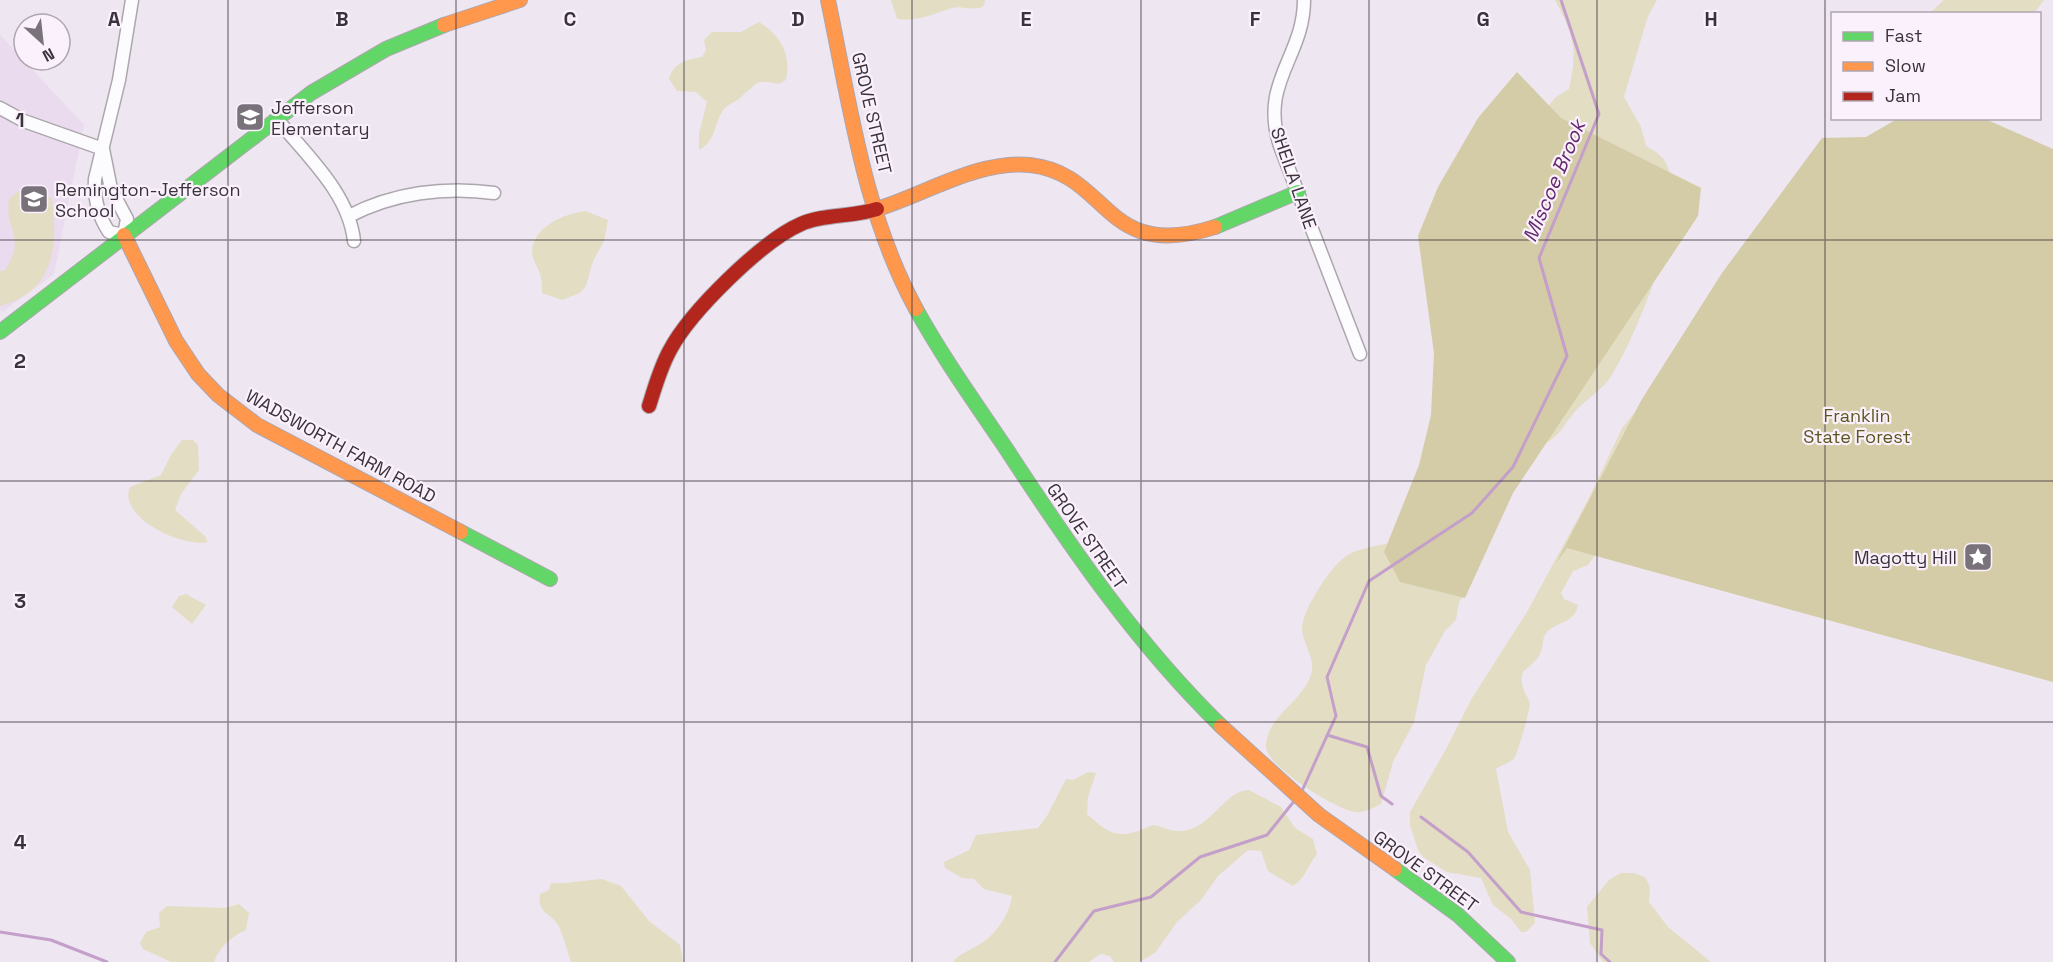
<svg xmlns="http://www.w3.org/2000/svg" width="2053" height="962" viewBox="0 0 2053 962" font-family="'Space Grotesk',sans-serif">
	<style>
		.built { fill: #ebdbee }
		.green { fill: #e3ddc4 }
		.forest { fill: #d4cca7 }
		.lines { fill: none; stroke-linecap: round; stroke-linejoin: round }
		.stream { stroke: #c39fc9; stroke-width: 3 }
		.street-casing { stroke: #ada6ae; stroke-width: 15 }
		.fast-casing { stroke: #ada6ae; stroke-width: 16 }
		.slow-casing { stroke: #ada6ae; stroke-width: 16 }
		.jam-casing { stroke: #ada6ae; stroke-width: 16 }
		.street { stroke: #fcfbfd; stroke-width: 12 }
		.fast { stroke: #63d668; stroke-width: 14 }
		.slow { stroke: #ff974d; stroke-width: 14 }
		.jam { stroke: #b3261e; stroke-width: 14 }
		.grid { fill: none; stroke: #3a333b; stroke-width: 1.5; stroke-opacity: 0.55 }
		.labels { text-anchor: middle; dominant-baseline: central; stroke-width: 4.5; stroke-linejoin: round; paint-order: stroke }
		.poi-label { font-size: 18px; fill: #3a333b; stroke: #fbf1fd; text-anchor: start }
		.street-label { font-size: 18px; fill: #3a333b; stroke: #fbf1fd }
		.park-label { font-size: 18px; fill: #5c561e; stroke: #fbf1fd }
		.water-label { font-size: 20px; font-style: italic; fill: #63286d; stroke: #fbf1fd }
		.grid-label { font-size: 20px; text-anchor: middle; font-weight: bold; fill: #3a333b; stroke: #fbf1fd; stroke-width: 4.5; stroke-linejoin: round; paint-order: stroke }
	</style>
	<rect width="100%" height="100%" fill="#eee6f1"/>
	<!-- built -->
	<path class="built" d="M0,35L84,125L54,274L2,312L0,309Z"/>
	<!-- green -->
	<path class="green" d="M891,0H985L984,6C973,12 963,5 952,8C932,14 918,22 897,19Z
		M1555,0H1657L1648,16L1624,97L1641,127L1646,146C1653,150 1662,155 1666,163C1689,212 1638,331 1612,375C1603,390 1584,400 1573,414C1563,427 1558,438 1542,445L1544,111L1556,97L1569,89C1578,49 1574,35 1555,0Z
		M1944,0H2044L2034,13H1930Z
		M759,22C781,36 791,53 786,80L779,84C755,79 759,82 742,96C737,102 727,104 723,110C714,124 716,141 699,150V134L707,102L696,92L677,91L669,79C674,62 686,60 702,57L706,50L704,40L712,32H741Z
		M32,187L52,199C58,249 54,291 0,306V271H4C28,238 4,231 9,199L21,189Z
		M585,211L608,220L604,241L593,261L586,286L580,293L562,300L542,293C542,287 542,280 540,274C538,267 532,259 532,252C533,226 565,214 585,211Z
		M1636,411L1638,412L1601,547L1588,565L1573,571L1561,593L1564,599L1578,605C1575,623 1558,621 1547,632C1541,639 1544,646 1540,654C1537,661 1528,667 1523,672C1519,685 1525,691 1530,703C1531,707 1518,752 1515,757C1510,764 1502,764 1496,769L1508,832L1530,870L1535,923L1526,932H1521L1511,919L1493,905L1481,878L1447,872L1423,857L1418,850L1410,825V812L1445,751L1472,698L1527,612L1589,498L1622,428Z
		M182,440H193L198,445L199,470L181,494L175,510L205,536L208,542C184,548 117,518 130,487L161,475L171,455Z
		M1388,543L1468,590L1459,602L1456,620L1445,631L1426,665L1414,722L1393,762L1381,804C1373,808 1365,813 1355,812C1337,810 1266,766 1266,747C1265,716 1308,699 1312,670C1314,657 1303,643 1302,630C1301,612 1330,567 1345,557C1357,548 1374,547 1388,543Z
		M186,594L206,605L192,624L172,607L179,596Z
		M1088,772L1096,773L1088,797L1087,814C1113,838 1122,839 1153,825C1162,826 1171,832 1181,831C1212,829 1223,791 1249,790L1281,807L1295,828L1313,839L1317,854C1308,865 1305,879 1293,886L1268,871L1261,851L1248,850L1218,876L1201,900L1177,922L1155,953L1139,962H1114L1110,956L1100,954L1089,962H953C959,954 968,951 977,946C995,936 1009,916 1012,896L984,889L974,879L962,878L945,868L944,862L969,850L976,835L1038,828L1047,816L1066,779L1073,780Z
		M1621,873H1634L1645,877L1650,887L1649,902L1668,927L1711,962H1603L1590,943L1587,907L1609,880Z
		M602,879L621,886L649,921L680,945L683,962H571C567,951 564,936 558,925C550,912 537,913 540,894L549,890L551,883C569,884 584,880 602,879Z
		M239,904L249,913L246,930C231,937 220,946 214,962H171L143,949L140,943L146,932L160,927L159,913L167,906L225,908Z"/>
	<!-- forest -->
	<path class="forest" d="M1517,72L1561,118L1701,188L1698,216L1513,493L1465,598L1400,582L1384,552L1419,465L1431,415L1434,353L1418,236L1438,187L1478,118Z
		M1985,119L2053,149V682L1567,548L1556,563L1642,399L1722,273L1822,138L1866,137L1897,119Z"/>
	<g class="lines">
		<!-- stream -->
		<path class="stream" d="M1327,735L1367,747L1381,796L1392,804
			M1301,793L1336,716L1327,677L1369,581L1472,513L1513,467L1567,356L1539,258L1599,114L1561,0
			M1421,817L1468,852L1521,912L1602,930L1601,954L1610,962
			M0,932L51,940L107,962
			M1055,962L1094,911L1151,897L1200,857L1267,835L1295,800"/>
		<!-- street casing -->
		<g class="street-casing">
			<path id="street" d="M1304,0C1304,57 1259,82 1280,146L1360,354
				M0,108L24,121L103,149
				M277,119C306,155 349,193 354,241
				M103,149L111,189L127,219L124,235L109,232C98,216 94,198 95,179L119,80L132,0
				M349,216C393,193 445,186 494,193"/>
		</g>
		<!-- fast casing -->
		<g class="fast-casing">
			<path id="fast" d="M1215,227L1298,192
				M916,309C943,358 976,404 1007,450C1071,548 1137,644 1221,726
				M0,332L311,93L386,49L444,25
				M461,532L550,579
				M1395,869L1458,915L1508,962"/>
		</g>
		<!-- slow casing -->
		<g class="slow-casing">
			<path id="slow" d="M828,0C850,105 864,214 916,309
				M444,25L520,0
				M877,209C926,194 978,160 1030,165C1111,174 1102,263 1215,227
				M124,235L176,341L198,374L218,395L257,425L461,532
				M1221,726L1319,815L1395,869"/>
		</g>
		<!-- jam casing -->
		<g class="jam-casing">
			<path id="jam" d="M649,406C655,387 660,368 670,350C690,312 762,241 801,224C823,214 853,217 877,209"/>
		</g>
		<!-- street -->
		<use href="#street" class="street"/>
		<!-- fast -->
		<use href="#fast" class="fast"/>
		<!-- slow -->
		<use href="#slow" class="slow"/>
		<!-- jam -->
		<use href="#jam" class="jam"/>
	</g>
	<!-- grid -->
	<path class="grid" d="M228,0V962M456,0V962M684,0V962M912,0V962M1141,0V962M1369,0V962M1597,0V962M1825,0V962M0,240H2053M0,481H2053M0,722H2053"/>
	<!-- icons -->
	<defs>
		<g id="school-square" transform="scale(1.5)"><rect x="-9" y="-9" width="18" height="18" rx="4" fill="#79727b" stroke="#fbf1fd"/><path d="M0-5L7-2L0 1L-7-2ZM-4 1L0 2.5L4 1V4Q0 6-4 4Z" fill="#fff"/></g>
		<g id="sight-square" transform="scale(1.5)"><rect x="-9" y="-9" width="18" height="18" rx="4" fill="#79727b" stroke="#fbf1fd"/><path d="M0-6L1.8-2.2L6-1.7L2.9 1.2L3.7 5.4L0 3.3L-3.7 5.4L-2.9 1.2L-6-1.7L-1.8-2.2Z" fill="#fff"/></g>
	</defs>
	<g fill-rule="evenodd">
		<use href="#school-square" x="250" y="117"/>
		<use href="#school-square" x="34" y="199"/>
		<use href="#sight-square" x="1978" y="557"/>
	</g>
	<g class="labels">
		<!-- poi labels -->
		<g class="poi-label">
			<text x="271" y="107">Jefferson<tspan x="271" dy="21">Elementary</tspan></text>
			<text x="55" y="189">Remington-Jefferson<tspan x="55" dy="21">School</tspan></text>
			<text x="1957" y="557" text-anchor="end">Magotty Hill</text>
		</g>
		<!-- street labels -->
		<g class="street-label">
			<text transform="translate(872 113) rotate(77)">GROVE STREET</text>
			<text transform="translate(1294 178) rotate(71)">SHEILA LANE</text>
			<text transform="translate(341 446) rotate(29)">WADSWORTH FARM ROAD</text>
			<text transform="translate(1087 536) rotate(55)">GROVE STREET</text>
			<text transform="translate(1426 871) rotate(36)">GROVE STREET</text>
		</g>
		<!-- park labels -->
		<g class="park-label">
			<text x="1857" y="415">Franklin<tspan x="1857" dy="21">State Forest</tspan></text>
		</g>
		<!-- water labels -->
		<g class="water-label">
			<text transform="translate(1554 181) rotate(-67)">Miscoe Brook</text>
		</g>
	</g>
	<g class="grid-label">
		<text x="114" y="26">A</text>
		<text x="342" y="26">B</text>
		<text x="570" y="26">C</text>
		<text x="798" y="26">D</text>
		<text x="1026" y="26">E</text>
		<text x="1255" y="26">F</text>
		<text x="1483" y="26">G</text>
		<text x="1711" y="26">H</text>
		<text x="20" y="127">1</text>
		<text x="20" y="368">2</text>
		<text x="20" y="608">3</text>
		<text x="20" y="849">4</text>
	</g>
	<!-- legend -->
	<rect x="1831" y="12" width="210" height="108" fill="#fbf1fd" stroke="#aea5af" stroke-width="1.5"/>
	<rect x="1843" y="32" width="30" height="9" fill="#63d668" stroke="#aea5af" stroke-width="1.5"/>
	<text x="1885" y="42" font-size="18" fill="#3a333b">Fast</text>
	<rect x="1843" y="62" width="30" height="9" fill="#ff974d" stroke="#aea5af" stroke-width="1.5"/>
	<text x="1885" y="72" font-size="18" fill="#3a333b">Slow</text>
	<rect x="1843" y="92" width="30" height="9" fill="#b3261e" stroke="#aea5af" stroke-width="1.5"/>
	<text x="1885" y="102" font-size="18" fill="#3a333b">Jam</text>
	<!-- north arrow -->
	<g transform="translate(42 42) rotate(153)"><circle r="28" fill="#fbf1fd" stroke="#aea5af" stroke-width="1.5"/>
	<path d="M0-4.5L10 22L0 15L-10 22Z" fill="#79727b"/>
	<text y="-9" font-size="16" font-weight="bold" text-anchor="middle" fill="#3a333b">N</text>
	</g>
</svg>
